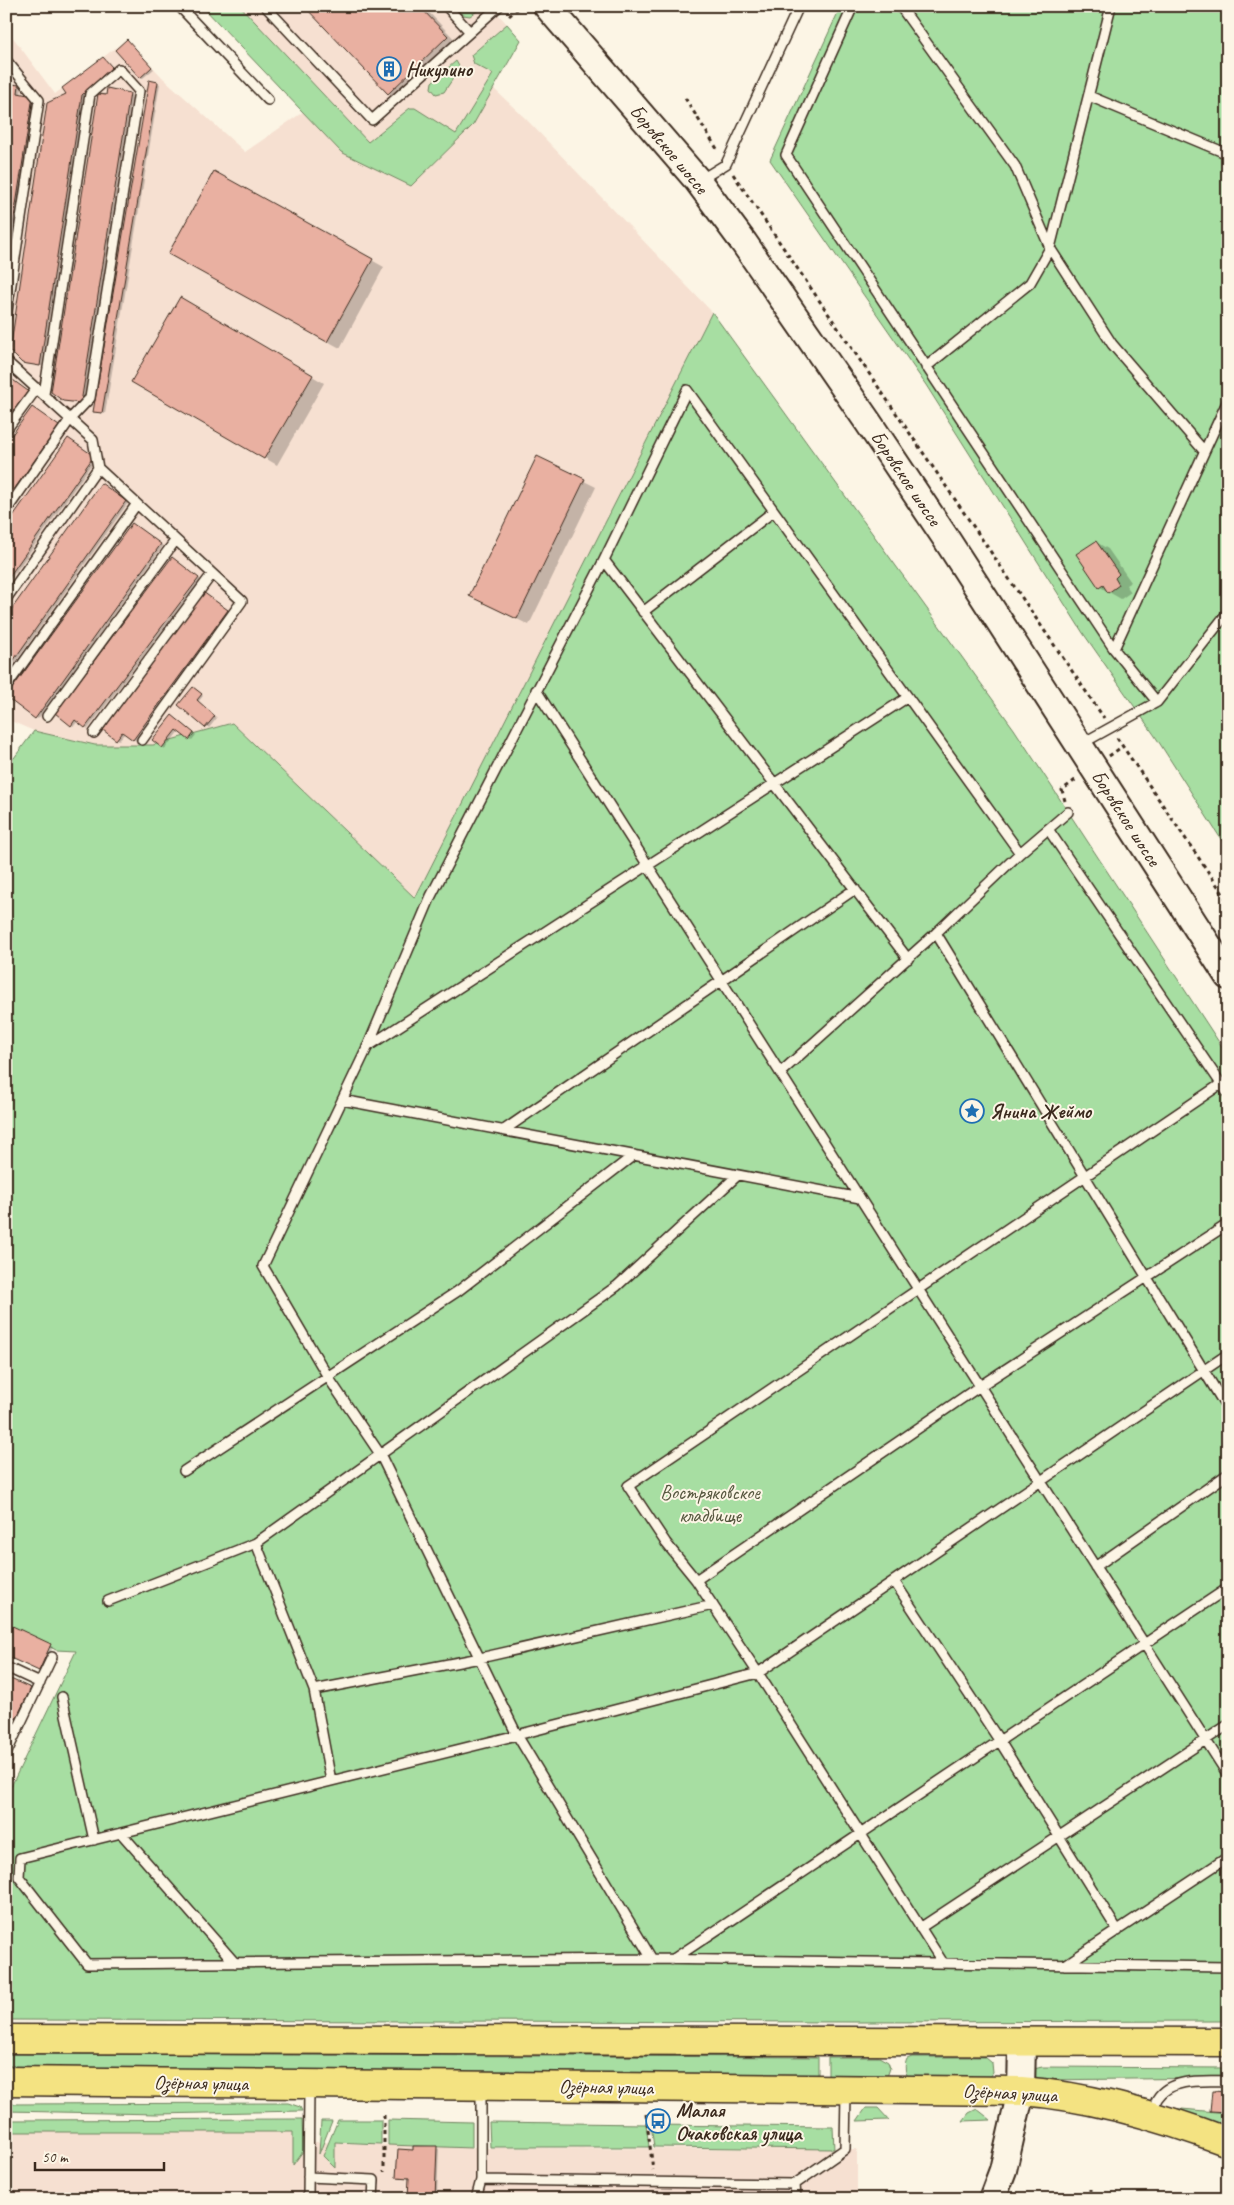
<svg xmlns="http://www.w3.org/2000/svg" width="1234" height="2205" viewBox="0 0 1234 2205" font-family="Caveat,sans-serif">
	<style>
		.built { fill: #f6e0d1 }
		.green { fill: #a7dea2; stroke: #718460 }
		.shadow { fill: #0003 }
		.building { fill: #e9b0a1; stroke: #3b2a1e }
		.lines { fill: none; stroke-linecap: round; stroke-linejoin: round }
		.lane-casing { stroke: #3b2a1e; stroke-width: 12 }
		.secondary-casing { stroke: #3b2a1e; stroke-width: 30 }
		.primary-casing { stroke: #3b2a1e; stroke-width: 31 }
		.path { stroke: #3b2a1e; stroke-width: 3; stroke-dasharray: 4 4; stroke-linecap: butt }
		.lane { stroke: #fcf5e5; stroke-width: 9 }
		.secondary { stroke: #fcf5e5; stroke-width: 26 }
		.primary { stroke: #f4e382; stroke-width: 28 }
		.labels { text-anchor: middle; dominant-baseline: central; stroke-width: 4; stroke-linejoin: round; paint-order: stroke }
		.poi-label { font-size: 20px; font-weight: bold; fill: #3b2a1e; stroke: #fcf5e5; text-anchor: start }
		.street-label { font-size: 20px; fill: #3b2a1e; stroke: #fcf5e5 }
		.park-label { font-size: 20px; fill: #56573f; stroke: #fcf5e5 }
	</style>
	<rect width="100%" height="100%" fill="#fcf5e5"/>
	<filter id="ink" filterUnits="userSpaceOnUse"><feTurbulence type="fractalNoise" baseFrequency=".02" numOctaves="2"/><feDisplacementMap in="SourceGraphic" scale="10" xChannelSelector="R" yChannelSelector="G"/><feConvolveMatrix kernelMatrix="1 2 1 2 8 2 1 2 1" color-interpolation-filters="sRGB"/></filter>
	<g filter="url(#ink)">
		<!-- built -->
		<path class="built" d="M202,6H491L521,40L493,88L525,118L712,312L415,898L232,723L153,745H96L34,731L6,719V28L55,94L127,39L163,78L245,152L303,112Z
			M6,2132H293V2141L472,2148L857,2149V2199H6Z"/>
		<!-- green -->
		<path class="green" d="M202,6H240L368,142L410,108H415L456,134L493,74L474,64L471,55L507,24L521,40L473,125L411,186L341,152Z
			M453,6H484L470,16L463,15Z
			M841,6H1228V850L1155,736L1083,633L926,385L770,160Z
			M456,61L460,68L444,92L436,94L431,88L432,82Z
			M712,312L1014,729L1228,1056V2021L859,2022L6,2020V1797L76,1651L56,1650L6,1623V760L14,758L34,731L95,745H153L232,723L415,898Z
			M6,2054L818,2057V2080L6,2072Z
			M828,2057H879L888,2062L890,2068L887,2077L828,2080Z
			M912,2057H985L992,2063L993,2073L987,2081L909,2079C905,2073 904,2065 907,2059Z
			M1042,2067L1228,2068V2078L1034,2080L1030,2070Z
			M288,2103L300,2107L302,2111L157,2114L6,2111V2104Z
			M866,2108H878L889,2120L857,2121Z
			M1170,2108L1228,2113V2131Z
			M977,2109L991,2120L963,2121L969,2113Z
			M302,2119L303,2151L293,2165V2132H6V2120Z
			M338,2120H381V2144L335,2142V2168L323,2156Z
			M388,2120L472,2122V2148L388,2145Z
			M321,2121H332L319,2154Z
			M489,2122L646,2124L649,2147H490Z
			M651,2125L833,2127L834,2149L654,2147Z"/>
		<!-- shadow -->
		<path class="shadow" d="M306,6H423L459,44L401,100L389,93Z
			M127,41L154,69L143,78L140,77Z
			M104,59L114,69L84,96L42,366L26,364L23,362L68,94Z
			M158,83L160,84L105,414L97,412Z
			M6,84L19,86L22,88L21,95L35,99L6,284Z
			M130,94L132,96L84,404L66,401L107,96Z
			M214,172L384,267L340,348L169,254Z
			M181,299L324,383L277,465L133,382Z
			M6,376L30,393L6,426Z
			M32,409L60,428L6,505V445Z
			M68,439L96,458L6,586V528Z
			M538,458L596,487L529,625L483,602Z
			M102,484L128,503L6,676V620Z
			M135,526L163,546L38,719L8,698Z
			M1096,542L1108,549L1131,582L1126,585L1131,592L1121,599L1100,587Z
			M175,560L201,580L88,729L78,721L74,726L72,725Z
			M206,595L230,612L136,741L125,733L119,740L104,730Z
			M196,690L203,696L198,702L217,718L209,728L180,704Z
			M175,718L196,735L192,740L179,731L165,749L154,740Z
			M6,1625L53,1647L42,1671L6,1655Z
			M6,1678L33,1691L19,1719L6,1713Z
			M664,2118L667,2123L653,2122Z
			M436,2148L439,2149L437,2199H410L411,2178L398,2177L414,2151Z"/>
		<!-- building -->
		<path class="building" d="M304,6H419L448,36L388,94Z
			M127,39L152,67L140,78L115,50Z
			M103,57L112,67L82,95L40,366L22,363L10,351L47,103L66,94L62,88Z
			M149,80L158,82L102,413L93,412Z
			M6,83L19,85L18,93L33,96L6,269Z
			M107,88L130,93L81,403L63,401L51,392L98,94L106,95Z
			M214,171L373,259L327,342L168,254Z
			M180,297L313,375L264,459L131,382Z
			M6,375L28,391L6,421Z
			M32,407L59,426L6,501V443Z
			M68,438L94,456L6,581V526Z
			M537,456L585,479L517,619L469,596Z
			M101,483L126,501L6,671V617Z
			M132,523L161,544L35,719L6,697Z
			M1096,541L1119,574L1115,578L1119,585L1108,593L1103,585L1099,588L1076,554Z
			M172,557L199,578L85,728L75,720L71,726L55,713Z
			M203,592L228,610L133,740L122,732L116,740L103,730Z
			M193,687L202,694L197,700L215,716L205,728L178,705Z
			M172,715L194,733L189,740L176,730L162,748L152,740Z
			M6,1623L51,1644L39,1671L6,1656Z
			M6,1677L31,1688L16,1719L6,1714Z
			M1212,2091L1228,2092V2112L1210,2111Z
			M652,2117H665V2122H652Z
			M413,2146H437L435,2199H408L409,2178L396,2177L398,2149L413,2150Z"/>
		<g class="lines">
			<!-- lane casing -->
			<g class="lane-casing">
				<path id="lane" d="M179,6L268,100
					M265,6L372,120L499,6
					M446,6L470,32
					M853,6L786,155L1114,649L1157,702
					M900,6L1015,166L1050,248L1112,344L1204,451
					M6,60L39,100L6,317
					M1089,96L1228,154
					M700,180L726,164L799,6
					M6,361L93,440L98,468L242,601L142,740
					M926,367L1030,283L1050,248L1111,6
					M6,430L37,388
					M6,511L71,418L90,398L139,91L119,69L90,94L44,394
					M604,560L908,959
					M6,599L98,468
					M643,612L774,511
					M1114,649L1228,400
					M6,687L136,505
					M536,690L1228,1775
					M47,716L175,541
					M94,733L212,574
					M1081,744L1157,702L1228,612
					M1048,829L1228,1094
					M936,933L1228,1410
					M367,1047L908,697
					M780,1073L936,933L1020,853L1068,812
					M342,1100L860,1198
					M504,1130L855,889
					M1228,1354L758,1673L517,1735L20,1858L19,1877L87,1964L652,1959L1228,1967
					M184,1471L458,1291L634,1155
					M1095,1567L1228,1474
					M696,1580L980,1386L1228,1224
					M894,1581L999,1740L1118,1931
					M108,1601L256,1543
					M6,1667L40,1683
					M314,1690L480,1658L713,1605
					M62,1697L94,1840
					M6,1724L18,1730
					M6,1754L52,1657
					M331,1781L314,1690L256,1543L617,1286L738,1175
					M121,1833L235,1963
					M920,1928L1228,1725
					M652,1959L517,1735L380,1454L328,1377L263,1266L367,1048L431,896L604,560L687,390L1020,853
					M672,1960L1228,1588
					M943,1963L758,1673L696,1580L666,1543L628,1486L1221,1084
					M1065,1965L1228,1857
					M1152,2114C1154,2109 1155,2103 1157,2099C1170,2077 1206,2081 1228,2081
					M308,2177L374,2180L373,2199
					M481,2180L795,2184L796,2199
					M795,2184L845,2149L846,2092
					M308,2199L309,2087
					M476,2199L481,2180V2089"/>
			</g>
			<!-- secondary casing -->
			<g class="secondary-casing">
				<path id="secondary" d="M547,6L698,181L744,243L868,422L945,537L1228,976
					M992,2199L1003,2170L1021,2091L1022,2042"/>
			</g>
			<!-- primary casing -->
			<g class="primary-casing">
				<path id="primary" d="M6,2039L1228,2042
					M6,2081L1021,2091C1092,2096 1162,2117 1228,2142"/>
			</g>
			<!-- path -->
			<path class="path" d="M509,16L520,6
				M685,98L719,152
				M733,174L1104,718
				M1117,738L1228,901
				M1109,756L1123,746
				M1065,801L1062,790L1078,778
				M646,2114L653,2170
				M384,2115V2172
				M1090,2199V2189"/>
			<!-- lane -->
			<use href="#lane" class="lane"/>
			<!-- secondary -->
			<use href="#secondary" class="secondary"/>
			<!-- primary -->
			<use href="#primary" class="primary"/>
		</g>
	</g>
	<!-- icons -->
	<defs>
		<g id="building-ring" transform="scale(1.25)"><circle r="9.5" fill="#fcf5e5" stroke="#1f6fb2" stroke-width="1.5"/><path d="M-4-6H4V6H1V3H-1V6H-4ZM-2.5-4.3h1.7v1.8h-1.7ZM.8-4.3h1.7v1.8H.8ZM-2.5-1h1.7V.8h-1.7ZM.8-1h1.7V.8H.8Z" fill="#1f6fb2"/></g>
		<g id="sight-ring" transform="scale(1.25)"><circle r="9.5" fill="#fcf5e5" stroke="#1f6fb2" stroke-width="1.5"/><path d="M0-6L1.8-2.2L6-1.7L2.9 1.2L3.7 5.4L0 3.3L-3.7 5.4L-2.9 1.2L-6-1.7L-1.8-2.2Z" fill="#1f6fb2"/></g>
		<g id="bus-ring" transform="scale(1.25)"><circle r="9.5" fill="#fcf5e5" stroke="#1f6fb2" stroke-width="1.5"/><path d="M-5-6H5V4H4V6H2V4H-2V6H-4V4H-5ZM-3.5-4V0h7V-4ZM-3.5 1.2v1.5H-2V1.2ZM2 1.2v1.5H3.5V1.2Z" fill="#1f6fb2"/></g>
	</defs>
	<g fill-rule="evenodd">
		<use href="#building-ring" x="389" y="69"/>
		<use href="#sight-ring" x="972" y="1111"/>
		<use href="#bus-ring" x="658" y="2121"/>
	</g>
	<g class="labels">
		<!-- poi labels -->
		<g class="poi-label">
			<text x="406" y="69">Никулино</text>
			<text x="990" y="1111">Янина Жеймо</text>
			<text x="676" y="2110">Малая<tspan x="676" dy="23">Очаковская улица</tspan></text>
		</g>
		<!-- street labels -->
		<g class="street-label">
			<text transform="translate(669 149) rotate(50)">Боровское шоссе</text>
			<text transform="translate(906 478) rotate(56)">Боровское шоссе</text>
			<text transform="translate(1126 818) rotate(57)">Боровское шоссе</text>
			<text transform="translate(201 2083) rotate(1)">Озёрная улица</text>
			<text transform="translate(606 2087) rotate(1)">Озёрная улица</text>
			<text transform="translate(1010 2093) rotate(3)">Озёрная улица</text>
		</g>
		<!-- park labels -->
		<g class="park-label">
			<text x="710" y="1492">Востряковское<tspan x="710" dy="23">кладбище</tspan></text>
		</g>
	</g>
	<!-- margin -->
	<rect width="1234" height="2205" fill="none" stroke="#fcf5e5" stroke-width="25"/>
	<rect x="12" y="12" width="1209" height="2180" fill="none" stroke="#3b2a1e" stroke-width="2" filter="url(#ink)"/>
	<!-- scale -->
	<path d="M35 2162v8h129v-8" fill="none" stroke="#3b2a1e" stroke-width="2.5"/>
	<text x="42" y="2162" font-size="15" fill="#3b2a1e" stroke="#fcf5e5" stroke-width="4" paint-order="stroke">50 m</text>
</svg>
